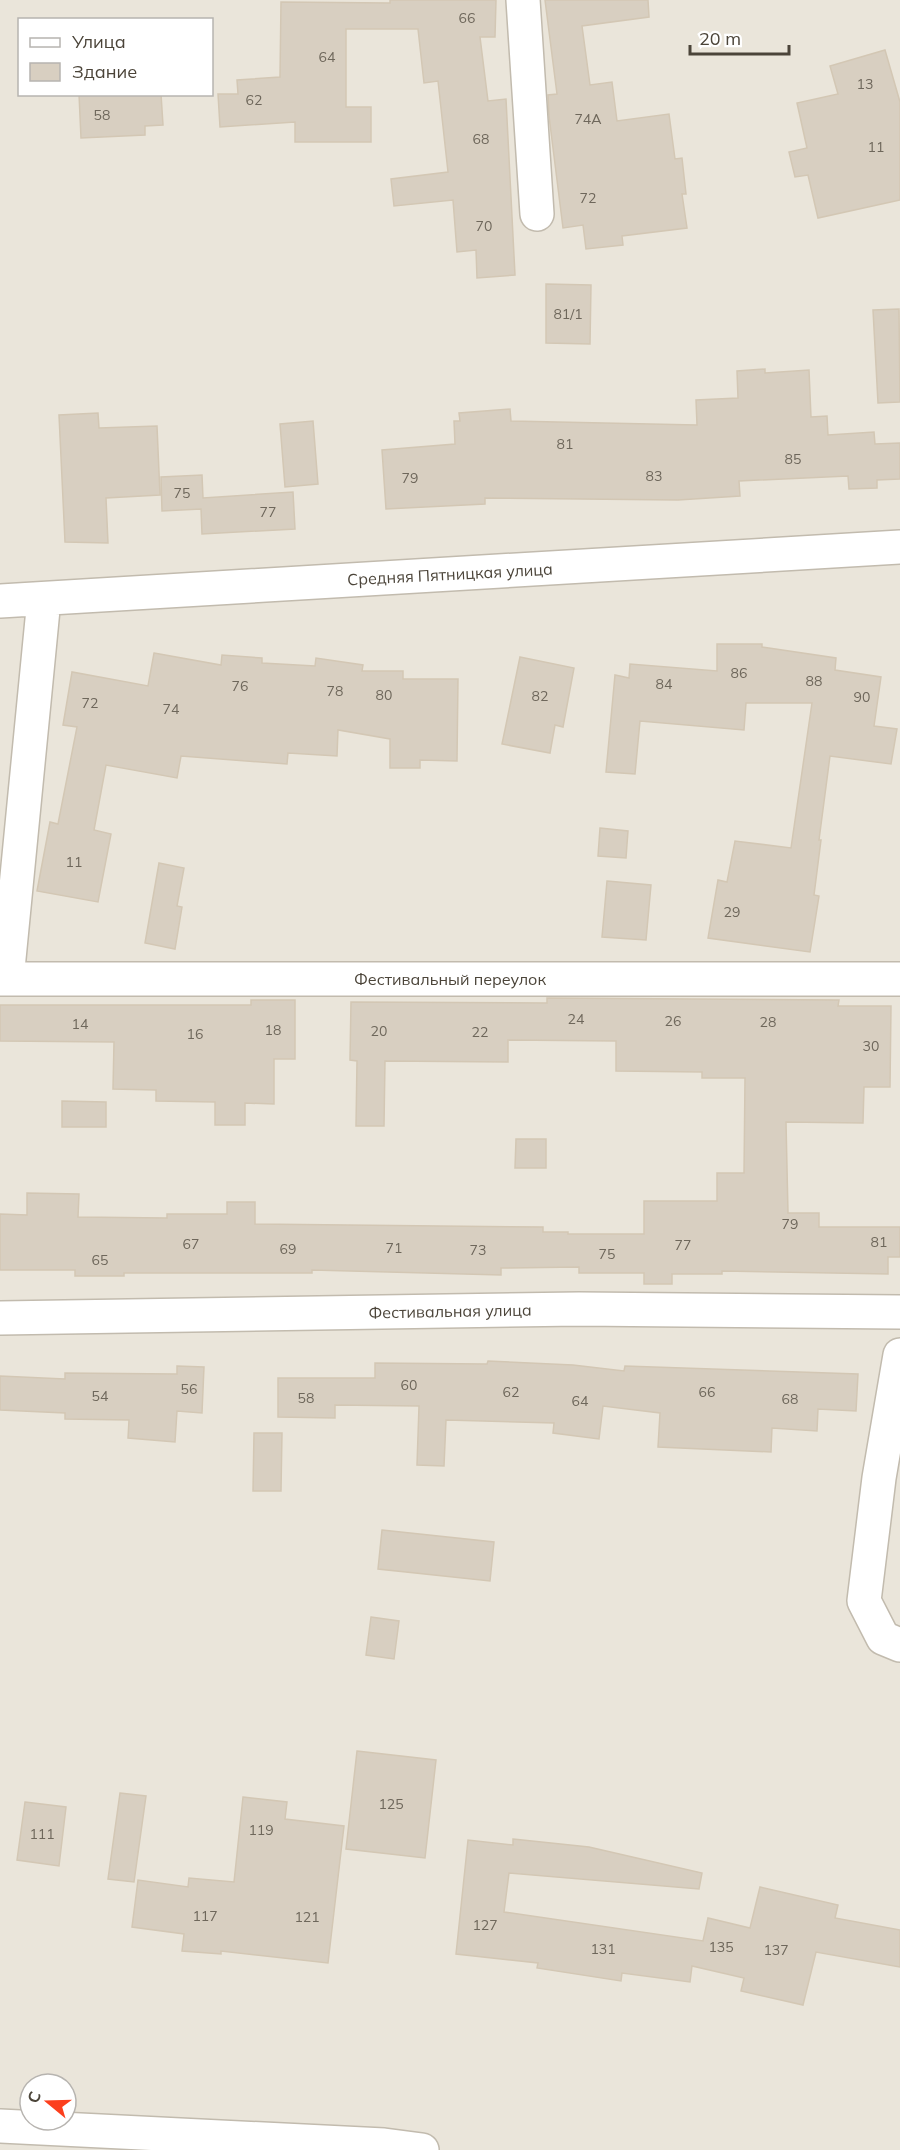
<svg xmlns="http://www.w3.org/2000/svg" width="900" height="2150" viewBox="0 0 900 2150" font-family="Mulish,sans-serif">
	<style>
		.residential { fill: #eae5da; fill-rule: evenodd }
		.building { fill: #d8cfc1; stroke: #d3c7b4; stroke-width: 1.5 }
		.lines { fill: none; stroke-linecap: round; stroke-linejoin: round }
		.minor-casing { stroke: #c2bbae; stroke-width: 36 }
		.minor { stroke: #fff; stroke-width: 33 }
		.labels { text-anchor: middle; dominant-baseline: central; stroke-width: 5; stroke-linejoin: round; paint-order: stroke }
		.number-label { font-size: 14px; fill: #6e675b }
		.street-label { font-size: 16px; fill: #4b4439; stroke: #fff }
	</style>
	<rect width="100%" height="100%" fill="#f6f3ec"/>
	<!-- residential -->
	<path class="residential" d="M0,0H900V2150H0ZM20,20H212V94H20ZM30,2084H66V2120H30Z"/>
	<!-- building -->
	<path class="building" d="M390,0H496L495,37H480L488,101L506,99L515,275L477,278L476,250L457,252L453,200L394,206L391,179L448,172L438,81L424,83L418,29H346V107H371V142H295V122L220,127L218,94H238L237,80L280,77L281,2L390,3Z
		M545,0H648L649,17L582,26L590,85L612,82L617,121L669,114L675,159L682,158L686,194H682L687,228L622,236L623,245L586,249L583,225L563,228L549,116L548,95L557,94Z
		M885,50L900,102V200L818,218L808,175L795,177L789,152L807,148L797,103L838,94L830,66Z
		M79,94H161L163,125L145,126V135L81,138Z
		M546,284L591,285L590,344L546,343Z
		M899,309L900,402L878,403L873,310Z
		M765,369V373L809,370L811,417L827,416L828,435L874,432L875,444L900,443V479L877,480V488L849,489L848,476L739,481L740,496L678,500L485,498V504L386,509L382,450L455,444L454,421H460L459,413L510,409L511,421L697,425L696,400L738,398L737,371Z
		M98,413L99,428L157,426L160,495L106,498L108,543L65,542L59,415Z
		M313,421L318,484L285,487L280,424Z
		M202,475L203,498L293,492L295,529L202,534L201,509L162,511L161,477Z
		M717,644H762V647L836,658L835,670L881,677L874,726L897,729L891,764L830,756L819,840H821L814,895L819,896L810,952L708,938L718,880L727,882L735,841L791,848L812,703H746L744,730L640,721L635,774L606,772L615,675L629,678L630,664L717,671Z
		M154,653L221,665L222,655L262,658V663L315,666L316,658L363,665L362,671H403V679H458L457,761L420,760V768H390V739L338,730L337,756L288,753L287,764L181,756L177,778L106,765L94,830L111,834L98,902L37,891L50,822L58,824L77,727L63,725L72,672L148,686Z
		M520,657L574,668L563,727L555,725L550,753L502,744Z
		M600,828L628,831L626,858L598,856Z
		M159,863L184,868L177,906L182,907L175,949L145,943Z
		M607,881L651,885L646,940L602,937Z
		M547,998L839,1000L838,1006H891L890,1087H864L863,1123L786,1122L788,1213H819V1227H900V1257H888V1274L722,1271V1274H672V1284H644V1273H579V1267L501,1268V1275L312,1270V1273H124V1276H75V1270H0V1214L27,1215V1193L79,1194L78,1217L167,1218V1214H227V1202H255V1224L543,1227V1232H568V1234H644V1201H717V1173H744L745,1078H702V1072L616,1071V1041L508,1040V1062L385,1061L384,1126H356L357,1061L350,1060L351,1002L547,1003Z
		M251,1000H295V1059H274V1104L245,1103V1125H215V1102L156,1101V1090L113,1089L114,1042L0,1041V1005H251Z
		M62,1101L106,1102V1127H62Z
		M516,1139H546V1168H515Z
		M488,1361L573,1365L624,1371L625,1366L858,1374L856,1411L818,1409L817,1431L772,1428L771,1452L658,1447L660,1413L603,1406L599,1439L553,1433L554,1423L446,1420L444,1466L417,1465L419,1406L335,1405V1418L278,1417V1378H375V1363L487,1364Z
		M177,1366L204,1367L202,1413L177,1411L175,1442L128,1438L129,1420L65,1419V1413L0,1410V1376L65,1379V1373L177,1374Z
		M254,1433H282L281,1491H253Z
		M382,1530L494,1542L490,1581L378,1569Z
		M371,1617L399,1621L394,1659L366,1655Z
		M357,1751L436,1760L425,1858L346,1849Z
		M120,1793L146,1796L134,1882L108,1879Z
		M243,1797L287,1802L285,1819L344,1826L328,1963L221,1951V1954L182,1951L184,1934L132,1927L138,1880L188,1887L189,1878L234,1882Z
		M25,1802L66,1807L59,1866L17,1860Z
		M513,1839L589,1847L702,1873L699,1889L509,1873L504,1912L703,1941L708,1918L750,1928L760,1887L838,1905L835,1918L900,1930V1967L816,1952L803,2005L741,1991L744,1978L692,1966L690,1982L622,1973L621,1981L537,1968L538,1963L456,1954L468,1840L513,1845Z"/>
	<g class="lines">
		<!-- minor casing -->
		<g class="minor-casing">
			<path id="minor" d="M523,0L537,214
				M0,601L900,547
				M0,979H900
				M7,979L44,599
				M0,1318L579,1309L900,1312
				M900,1355L879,1478L864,1601L883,1638L900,1645
				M0,2126L384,2145L422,2150"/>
		</g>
		<!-- minor -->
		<use href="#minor" class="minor"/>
	</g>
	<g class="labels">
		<!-- number labels -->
		<g class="number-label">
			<text x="467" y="18">66</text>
			<text x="327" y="57">64</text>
			<text x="865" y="84">13</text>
			<text x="254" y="100">62</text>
			<text x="102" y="115">58</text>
			<text x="588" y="119">74А</text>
			<text x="481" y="139">68</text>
			<text x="876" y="147">11</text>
			<text x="588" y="198">72</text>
			<text x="484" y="226">70</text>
			<text x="568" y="314">81/1</text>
			<text x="565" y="444">81</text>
			<text x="793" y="459">85</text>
			<text x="654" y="476">83</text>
			<text x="410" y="478">79</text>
			<text x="182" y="493">75</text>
			<text x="268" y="512">77</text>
			<text x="739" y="673">86</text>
			<text x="814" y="681">88</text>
			<text x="664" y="684">84</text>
			<text x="240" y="686">76</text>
			<text x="335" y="691">78</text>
			<text x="384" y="695">80</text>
			<text x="540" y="696">82</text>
			<text x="862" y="697">90</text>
			<text x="90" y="703">72</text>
			<text x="171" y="709">74</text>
			<text x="74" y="862">11</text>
			<text x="732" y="912">29</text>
			<text x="576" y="1019">24</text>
			<text x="673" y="1021">26</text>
			<text x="768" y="1022">28</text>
			<text x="80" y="1024">14</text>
			<text x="273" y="1030">18</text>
			<text x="379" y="1031">20</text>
			<text x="480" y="1032">22</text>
			<text x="195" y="1034">16</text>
			<text x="871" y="1046">30</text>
			<text x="790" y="1224">79</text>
			<text x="879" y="1242">81</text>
			<text x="191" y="1244">67</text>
			<text x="683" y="1245">77</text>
			<text x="394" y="1248">71</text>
			<text x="288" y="1249">69</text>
			<text x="478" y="1250">73</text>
			<text x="607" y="1254">75</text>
			<text x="100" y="1260">65</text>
			<text x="409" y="1385">60</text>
			<text x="189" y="1389">56</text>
			<text x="511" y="1392">62</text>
			<text x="707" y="1392">66</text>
			<text x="100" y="1396">54</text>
			<text x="306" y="1398">58</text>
			<text x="790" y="1399">68</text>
			<text x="580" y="1401">64</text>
			<text x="391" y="1804">125</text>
			<text x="261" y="1830">119</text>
			<text x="42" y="1834">111</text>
			<text x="205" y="1916">117</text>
			<text x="307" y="1917">121</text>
			<text x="485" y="1925">127</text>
			<text x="721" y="1947">135</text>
			<text x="603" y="1949">131</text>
			<text x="776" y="1950">137</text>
		</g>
		<!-- street labels -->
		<g class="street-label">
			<text transform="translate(450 574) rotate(-3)">Средняя Пятницкая улица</text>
			<text x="450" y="979">Фестивальный переулок</text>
			<text transform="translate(450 1311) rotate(-1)">Фестивальная улица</text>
		</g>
	</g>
	<!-- legend -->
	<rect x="18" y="18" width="195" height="78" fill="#ffffff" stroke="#b7b4b0" stroke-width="1.5"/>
	<rect x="30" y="38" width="30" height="9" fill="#ffffff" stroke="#b7b4b0" stroke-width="1.5"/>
	<text x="72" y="48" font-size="18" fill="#4b4439">Улица</text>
	<rect x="30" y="63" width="30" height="18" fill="#d8cfc1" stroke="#b7b4b0" stroke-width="1.5"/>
	<text x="72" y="78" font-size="18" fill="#4b4439">Здание</text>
	<!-- north arrow -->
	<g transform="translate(48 2102) rotate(289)"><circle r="28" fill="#ffffff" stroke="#b7b4b0" stroke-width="1.5"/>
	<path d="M0-4.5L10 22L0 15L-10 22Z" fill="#fc3f1d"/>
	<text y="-9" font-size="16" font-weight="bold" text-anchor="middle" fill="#4b4439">С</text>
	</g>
	<!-- scale -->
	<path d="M690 45v9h99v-9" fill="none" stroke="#4b4439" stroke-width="3"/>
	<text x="699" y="45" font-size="18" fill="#4b4439" stroke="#ffffff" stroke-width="4.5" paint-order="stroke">20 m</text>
</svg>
